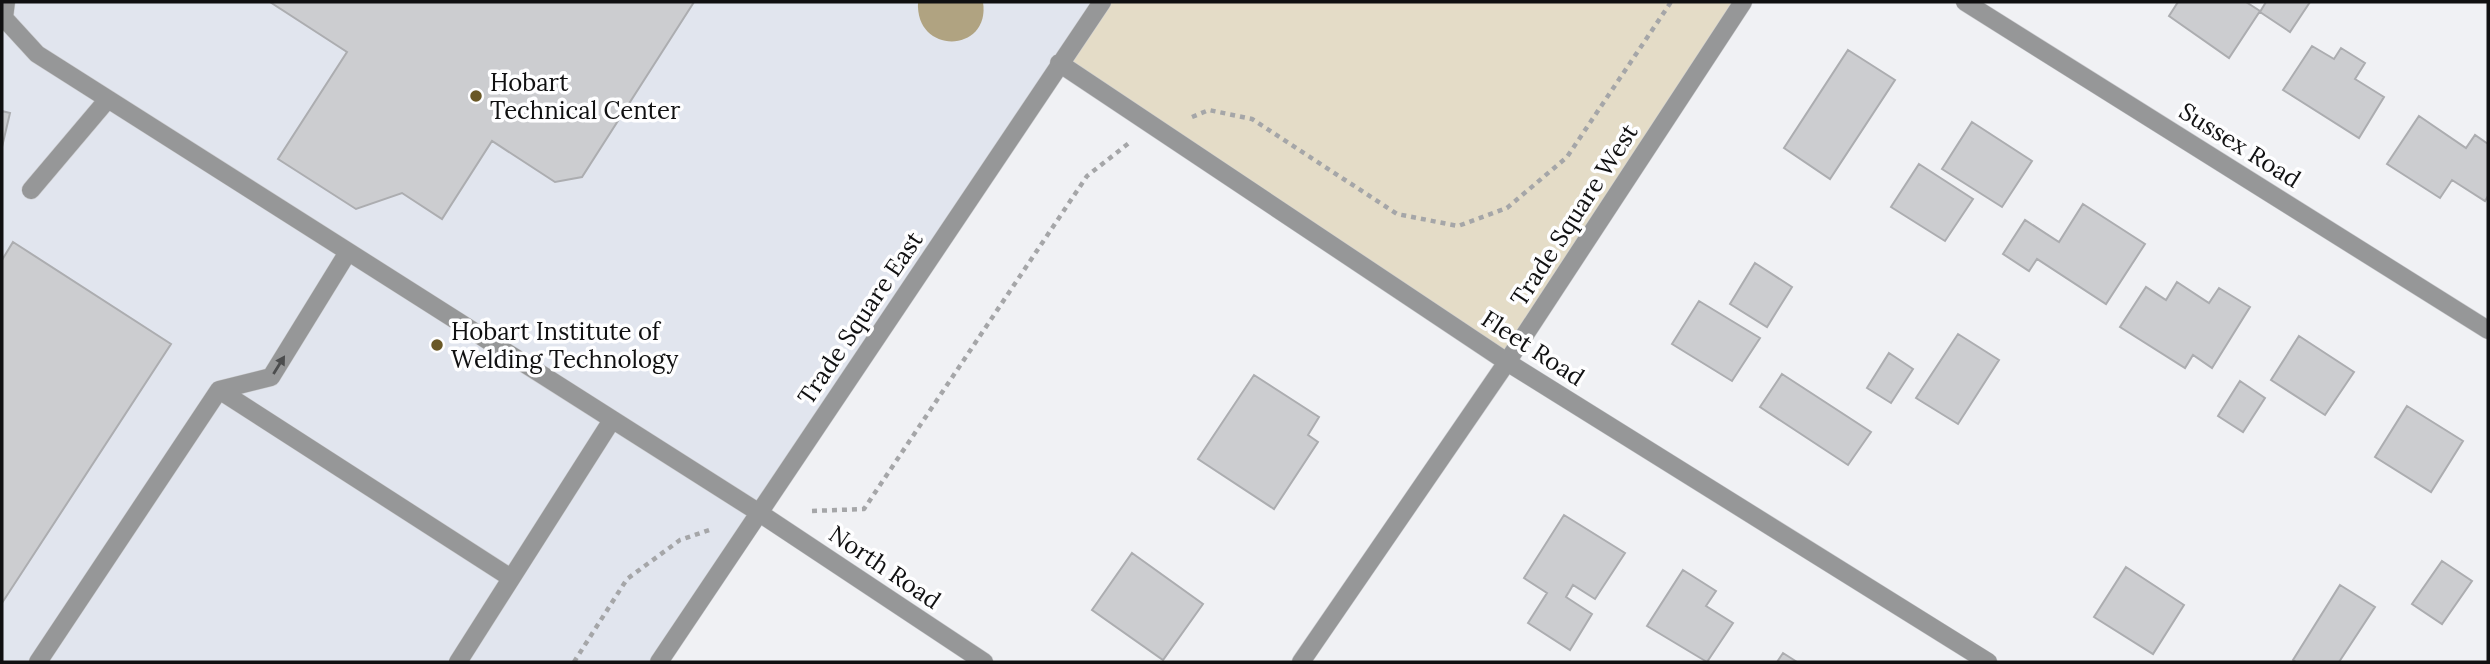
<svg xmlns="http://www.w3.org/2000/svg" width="2490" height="664" viewBox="0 0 2490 664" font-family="Lora,serif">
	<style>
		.built { fill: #e1e5ee }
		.green { fill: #e4dcc7 }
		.water { fill: #b0a381 }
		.building { fill: #cccdd0; stroke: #acadb0; stroke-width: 2 }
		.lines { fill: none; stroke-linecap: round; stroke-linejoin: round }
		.minor-casing { stroke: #cccdd0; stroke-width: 19 }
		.path { stroke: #a5a6a8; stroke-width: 4.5; stroke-dasharray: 5 5; stroke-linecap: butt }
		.minor { stroke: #969798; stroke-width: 18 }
		.oneway { fill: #4c4d4e }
		.poi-dot { fill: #6a5826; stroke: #fefeff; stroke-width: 2.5 }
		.labels { text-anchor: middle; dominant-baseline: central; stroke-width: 7; stroke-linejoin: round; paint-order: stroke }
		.poi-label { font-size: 24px; fill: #101011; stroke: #fefeff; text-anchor: start }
		.street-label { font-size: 24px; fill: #101011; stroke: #fefeff }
	</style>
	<rect width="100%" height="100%" fill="#f0f1f4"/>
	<!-- built -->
	<path class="built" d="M2,2H1102L659,662H2Z"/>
	<!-- green -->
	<path class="green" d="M1102,2H1743L1507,362L1059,63Z"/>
	<!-- water -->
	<path class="water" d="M918,2H983C991,53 915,56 918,2Z"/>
	<!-- building -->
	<path class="building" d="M270,2H694L582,177L555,182L492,141L442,219L402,193L356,209L278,159L347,52Z
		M2178,2H2246L2260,11L2229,58L2169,16Z
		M2266,2H2310L2290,32L2260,12Z
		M2312,46L2334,59L2341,48L2365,63L2355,79L2384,97L2359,138L2283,90Z
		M1848,50L1895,80L1830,179L1784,148Z
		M2,111L10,113L2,147Z
		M2419,116L2466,148L2475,135L2488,144V196L2485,201L2452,180L2440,198L2387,164Z
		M1972,122L2032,161L2002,207L1942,169Z
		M1919,164L1973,199L1945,241L1891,207Z
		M2083,204L2145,244L2106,304L2037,259L2029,271L2003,254L2025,220L2059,242Z
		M13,242L171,344L2,603V260Z
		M1755,263L1792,287L1767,327L1730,304Z
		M2177,282L2209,303L2219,288L2250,307L2212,368L2193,355L2185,368L2120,327L2146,287L2166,300Z
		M1699,301L1760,338L1732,381L1672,344Z
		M1958,334L1999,360L1958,424L1916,398Z
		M2299,336L2354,372L2325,415L2271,380Z
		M1889,353L1913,369L1891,403L1867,388Z
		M1782,374L1871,432L1848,465L1760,407Z
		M1254,375L1319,417L1308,435L1318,442L1274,509L1198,459Z
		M2240,381L2265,398L2243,432L2218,416Z
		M2407,406L2463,441L2431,492L2375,457Z
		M1564,515L1625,553L1595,599L1573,585L1566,597L1592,614L1570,650L1528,623L1547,593L1524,578Z
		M1132,553L1203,604L1163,660L1092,610Z
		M2442,561L2472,581L2442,624L2412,604Z
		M2126,567L2184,605L2153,654L2094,617Z
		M1683,570L1716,591L1706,606L1733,623L1707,662L1647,626Z
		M2340,585L2375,607L2339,662H2296L2293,660Z
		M1783,653L1797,662H1777Z"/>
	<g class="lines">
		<!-- minor casing -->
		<g class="minor-casing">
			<path id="minor" d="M6,2L4,18L37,54L758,512L984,662
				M1965,2L2488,330
				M1059,63L1507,362L1988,662
				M31,190L108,99
				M219,390L511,578
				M38,662L219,390L271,377L348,252
				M458,662L612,420
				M659,662L1102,2
				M1301,662L1507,362L1743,2"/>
		</g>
		<!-- path -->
		<path class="path" d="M1192,117L1209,110L1252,119L1397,214L1458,226L1507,208L1567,157L1671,2
			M812,511L864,509L1087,176L1129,143
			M574,662L627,579L680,540L712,529"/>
		<!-- minor -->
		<use href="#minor" class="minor"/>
	</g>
	<!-- one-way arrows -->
	<defs><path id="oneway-solid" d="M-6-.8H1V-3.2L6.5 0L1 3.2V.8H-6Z" transform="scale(1.75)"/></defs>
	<use class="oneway" href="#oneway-solid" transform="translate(279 365) rotate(-58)"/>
	<!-- markers -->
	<g class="poi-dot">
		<circle cx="476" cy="96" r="7"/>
		<circle cx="437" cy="345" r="7"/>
	</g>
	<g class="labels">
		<!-- poi labels -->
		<g class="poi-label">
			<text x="490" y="82">Hobart<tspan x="490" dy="28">Technical Center</tspan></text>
			<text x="451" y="331">Hobart Institute of<tspan x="451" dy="28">Welding Technology</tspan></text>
		</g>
		<!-- street labels -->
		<g class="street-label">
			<text transform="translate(2240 145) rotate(32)">Sussex Road</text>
			<text transform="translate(1574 215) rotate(-57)">Trade Square West</text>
			<text transform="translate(860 318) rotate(-56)">Trade Square East</text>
			<text transform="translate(1533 348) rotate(33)">Fleet Road</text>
			<text transform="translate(885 567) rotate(34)">North Road</text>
		</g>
	</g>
	<!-- border -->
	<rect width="2490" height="664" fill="none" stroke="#101011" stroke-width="7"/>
</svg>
